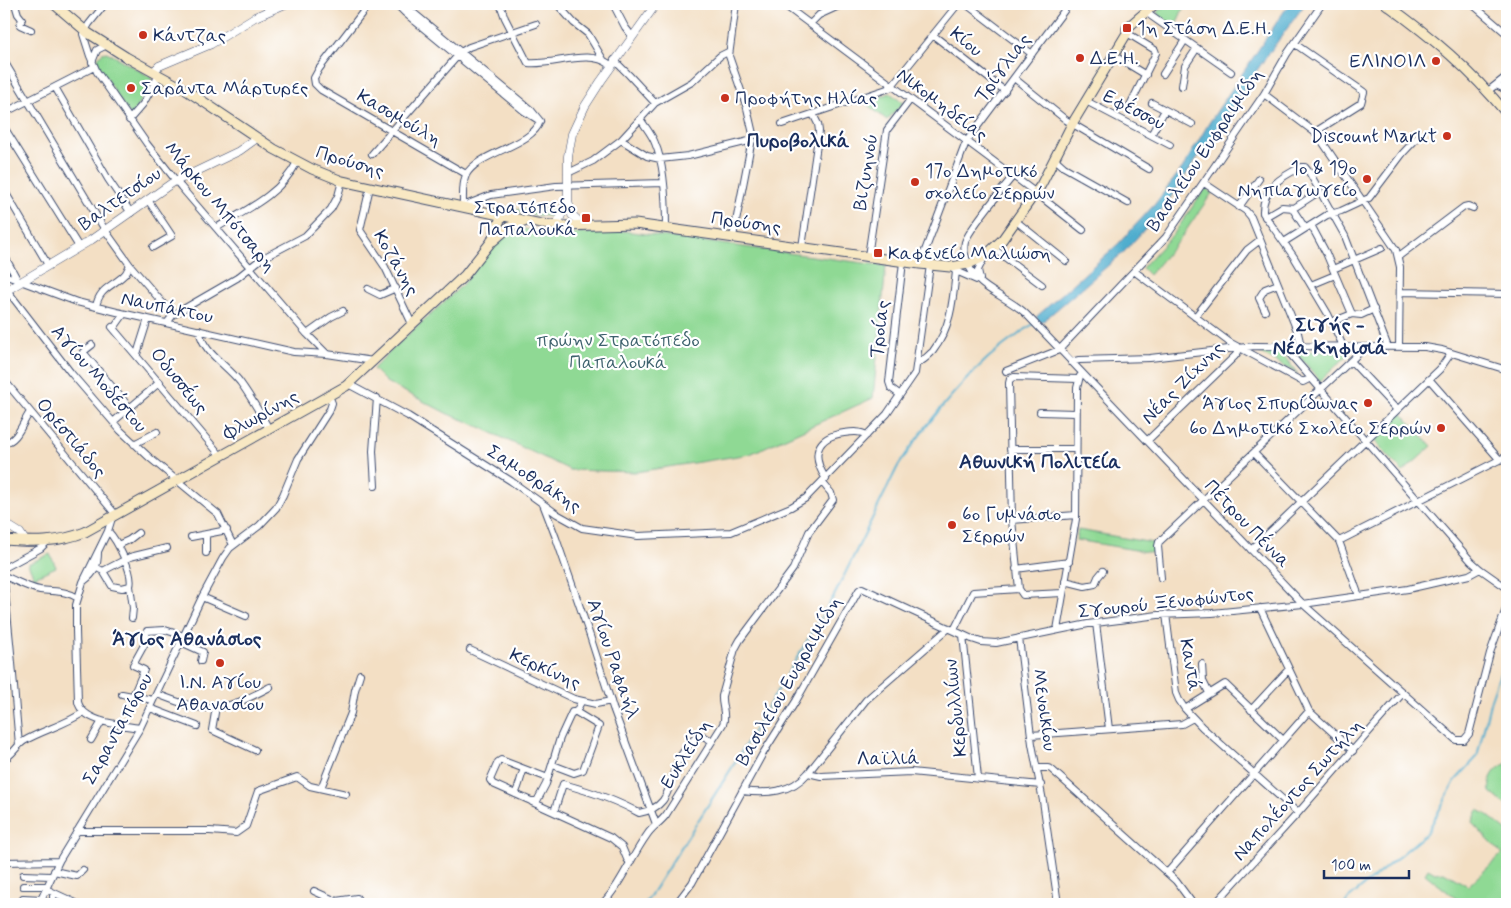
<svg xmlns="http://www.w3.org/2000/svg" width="1511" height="908" viewBox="0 0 1511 908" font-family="Mynerve,sans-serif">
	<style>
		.green { fill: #8fd994; stroke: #558479 }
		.water { fill: #50adce; stroke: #366e96 }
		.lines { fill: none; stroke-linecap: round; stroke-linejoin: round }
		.stream { stroke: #50adce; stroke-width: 2 }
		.minor-casing { stroke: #3b496d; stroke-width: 8 }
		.tertiary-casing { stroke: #3b496d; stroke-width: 9 }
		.secondary-casing { stroke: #3b496d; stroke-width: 11 }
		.minor { stroke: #fff; stroke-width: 6 }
		.tertiary { stroke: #fff; stroke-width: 8 }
		.secondary { stroke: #f8e8c3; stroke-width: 9 }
		.poi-dot { fill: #c8321e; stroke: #fff; stroke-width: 2 }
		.labels { text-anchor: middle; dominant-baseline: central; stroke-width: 4.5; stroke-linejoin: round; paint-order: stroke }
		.poi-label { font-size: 19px; fill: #1b2f5e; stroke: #fff; text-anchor: start }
		.street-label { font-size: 19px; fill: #1b2f5e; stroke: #fff }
		.park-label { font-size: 19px; fill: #3e626e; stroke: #fff }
		.neighbourhood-label { font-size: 20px; font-weight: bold; fill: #1b2f5e; stroke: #fff }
	</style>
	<rect width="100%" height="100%" fill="#fff"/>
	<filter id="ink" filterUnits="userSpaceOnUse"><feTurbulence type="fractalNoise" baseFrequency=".02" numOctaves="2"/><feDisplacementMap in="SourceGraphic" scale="10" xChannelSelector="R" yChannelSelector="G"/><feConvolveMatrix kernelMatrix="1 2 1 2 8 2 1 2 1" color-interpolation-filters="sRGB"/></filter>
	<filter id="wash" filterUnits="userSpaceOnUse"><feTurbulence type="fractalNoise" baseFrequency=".0096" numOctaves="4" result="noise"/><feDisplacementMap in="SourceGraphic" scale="20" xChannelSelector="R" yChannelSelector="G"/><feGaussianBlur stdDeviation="1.12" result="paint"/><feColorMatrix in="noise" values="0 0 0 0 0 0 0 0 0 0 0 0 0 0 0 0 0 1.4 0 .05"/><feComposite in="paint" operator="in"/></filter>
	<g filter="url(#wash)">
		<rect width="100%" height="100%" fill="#f3dfc4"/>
		<!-- green -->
		<path class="green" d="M1169,4H1185L1175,27L1158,15L1157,12Z
			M107,52L152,78C145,91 140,103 131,116L119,99L99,65L98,58L102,53Z
			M890,93L903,103L887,120L865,103Z
			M1206,188L1212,193L1180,239L1149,275L1142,268L1175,232L1204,190Z
			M561,208L556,217L535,215L511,210Z
			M517,228L547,233L574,234L624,231L886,266L873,398L750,454L636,472L570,470L469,422L448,414L386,382L373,369C400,340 431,315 459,288C478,269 492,237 517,228Z
			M1257,351H1280L1298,374L1258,352Z
			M1295,351L1349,352L1350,353L1320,381Z
			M1401,413L1432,446L1403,472L1373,439Z
			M1078,530L1153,543V553L1076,540Z
			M50,554L56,567L34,577L28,564Z
			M1507,763V806L1490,792C1488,777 1494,769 1507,763Z
			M1478,810L1486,814L1507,831V904H1460L1459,901L1425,874L1428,869L1435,873L1444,872L1468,886L1502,854L1472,823Z"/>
		<!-- water -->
		<path class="water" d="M1289,4H1305L1262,63L1162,210L1124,252L1041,323L1036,317L1118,244L1155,204L1183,167L1209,123Z"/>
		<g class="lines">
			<!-- stream -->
			<path class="stream" d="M645,904L731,769L835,594L897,468C920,432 955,388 988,358C1004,344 1022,332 1040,319
				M1345,904L1348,899L1427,833L1455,781L1477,757L1491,699L1507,654"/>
		</g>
	</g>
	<g filter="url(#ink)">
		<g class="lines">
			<!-- minor casing -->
			<g class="minor-casing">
				<path id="minor" d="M15,4L18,14L22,19L20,25L31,30
					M105,4L89,24L83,34L90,56L97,72L147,144L181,187L307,334L327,354
					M369,4L319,69L314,78L315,84L321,90L466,174
					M396,4L405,13L524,111L540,121
					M403,4L531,110L540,121
					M500,4L505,18L528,63C554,66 588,48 611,65
					M557,4L574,23L588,34L604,61
					M613,4L625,27L632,36
					M783,4L1036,193L1083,230
					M966,4L1032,54
					M1145,4V9L1151,16L1231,72
					M1472,4L1507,34
					M810,24L819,15L843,4
					M1127,33L1155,50L1156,53L1128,109
					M933,35L1005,91
					M1295,44L1364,92L1361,103L1315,132
					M1113,55L1146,75
					M614,60L629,75L655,103L692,82L720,56L728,52
					M4,61L105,230L130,265L173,315
					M92,62L97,50L107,45
					M1163,74L1185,40
					M1014,78L1066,120L1149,169
					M1496,85L1507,90
					M1182,86L1185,66L1197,48
					M55,87L108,179L131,213
					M1488,91L1507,76
					M1264,94L1317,134L1396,250L1400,267L1399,347
					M1086,101L1170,145
					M1152,103L1192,124
					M4,113L94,67
					M129,120L143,104L159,75
					M641,120C646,128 652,135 655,143C665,166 666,203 666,228
					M540,121C533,146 478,152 466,175C462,184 463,196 463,206L491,195L556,186L663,183
					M782,124L890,88L958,4
					M4,127L79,247
					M1151,135L1165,110
					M621,140L655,103
					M372,154L461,52L469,47L536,24
					M1055,159L1064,167L1128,203
					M568,173L593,161L621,140L647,156L660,159L688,156L753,140
					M1013,176C1002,190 970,227 965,242C962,254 970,272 979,281C989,292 1013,301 1026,314L1303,604L1456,740H1464L1469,734L1490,653L1507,606
					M1204,183L1246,211L1251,217L1298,333L1301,346
					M370,187L360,230L385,267L412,324
					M4,190L48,265
					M148,200L172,236L153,247
					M1239,207L1259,179
					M1292,208L1305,228
					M1265,217L1282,207L1294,208L1320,191
					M1016,221L1066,261
					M1311,225L1326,253L1352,314
					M216,228C246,210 281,194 297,162
					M733,237L753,134L747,108L729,56L736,4
					M1284,242L1327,215L1341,211L1369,198L1403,153L1419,136
					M802,247L819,131L818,124L813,114
					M994,249L1042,285
					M4,255L18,281
					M868,256L887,130L910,100
					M1399,256L1464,207L1468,206L1473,208
					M920,264L966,142L1069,4
					M1333,269L1382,248
					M954,270L979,281
					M1134,271L1229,342L1303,382L1311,378
					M4,275L77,302L117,312L294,352L327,354L373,361
					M980,279L978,270L984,258
					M1311,285L1335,275
					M368,289L380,295L396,288
					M7,290L71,373L120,430L151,459L218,514L233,545
					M1400,292L1507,294
					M96,307C99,288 112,287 124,275C127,273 128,268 130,265
					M1265,311L1259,298L1265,289L1278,284
					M1195,317L1247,250L1260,240
					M1332,322L1352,314L1361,315L1374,309
					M167,323L173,315L237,278L261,259L305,236L331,209L338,196L342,181
					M112,327L221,456
					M114,328L124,314
					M199,330C203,353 226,364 240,382C251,397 260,413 269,429
					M307,334L331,317L343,311
					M92,345L83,352L130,408
					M1283,346L1471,561L1480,569L1507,588
					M1343,346L1328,314L1294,257L1263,213C1262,188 1281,177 1301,167H1305L1309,172L1345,236L1388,347
					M137,354L148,319
					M1351,361L1397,410
					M1071,362L1079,360L1150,358L1255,346L1425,347L1442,350L1507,370
					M917,363C924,361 928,356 933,351C951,328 953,300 956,271
					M1006,371L1059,350L1166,237L1264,94L1287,54L1322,4
					M1429,379L1500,460
					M4,380L116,515
					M348,384L408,416L511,481L557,514L582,528L638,536L731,532L791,507L806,498L887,414L915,373L930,265
					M899,394L891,388L889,382L903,262
					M1040,412L1076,413
					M113,422L160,382
					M1147,441L1235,356L1238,352V347
					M4,443C18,441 22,423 30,412
					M134,444L157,432
					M1010,449H1076
					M1254,453L1339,541L1359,596
					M826,479C811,456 815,437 844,433C852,432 860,431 867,435
					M375,486L373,451L377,398
					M543,504L556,538L590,636L613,708L656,824
					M112,518L108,531L83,582L76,605V631L78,702C83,723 122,725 140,728
					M1012,520L1076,515
					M206,534V553
					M191,537L227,530
					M1339,541L1507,456
					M118,545L129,540L138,533
					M1251,550L1440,369L1451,353
					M4,568L41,548L48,541
					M97,568L103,571L112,586L122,588L130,586C134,574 117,540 108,531
					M1016,569L1069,562
					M103,571L130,557L167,548
					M4,576C15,580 28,588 40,590C54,592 66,590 78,598
					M1161,578L1158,546L1159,542L1359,353V347
					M4,581L12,663L9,667L4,669
					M84,581C95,573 98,566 98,552
					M1065,581L1085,586L1095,584L1098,577L1103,571
					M130,586L133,608L132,618
					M1063,593L1023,595L1019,589L1012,520L1009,383L1010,379L1014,377L1078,379
					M202,597L246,616
					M1260,608L1309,711L1353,751
					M1166,614L1176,693L1179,700L1185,709L1202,727L1298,813
					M1096,623L1109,729
					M954,630L973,592L1019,589
					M1057,630L1076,519L1077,388L1080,376
					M963,635L978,778
					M1019,638L1032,744L1043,801L1058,904
					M181,642L203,652L201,661
					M470,650L574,699L596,704L611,701
					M12,663L19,745
					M1202,664L1203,681L1209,693
					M122,694L153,700
					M157,694C173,700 189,707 206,708C229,709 251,697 270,687
					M133,696L144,670L133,665L144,645L147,631L165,630L184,636
					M216,707L212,730L255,750
					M150,708L197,726
					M1185,709L1225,684L1283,740
					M1251,710L1289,669
					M1031,735L1182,724L1193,718
					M91,740L102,721
					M4,759C13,755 16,746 24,741C43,730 65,725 84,712
					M553,765L574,773L583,770L599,726L576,712
					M1038,768H1048L1051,769L1176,881L1193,904
					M808,773L821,776L911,772L1041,785
					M548,778L501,760L498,762L490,780L493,784L531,801H537L546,784L560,738L572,712H576L581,702
					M321,788L351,713L355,690L360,674
					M742,791C767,794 791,793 808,773L866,700L949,628
					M515,794C520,785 520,778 524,769
					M532,802L611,838L622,847L627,859L630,863
					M554,812L563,784C589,791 616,800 639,813C673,807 667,783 679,759C683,751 689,744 696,737L703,736L712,741
					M77,831H210L236,833L246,826L258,791L297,777L310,786L346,794
					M4,862L59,861
					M54,871L77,876L83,870
					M1167,873L1309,711
					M23,875L51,876
					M23,886H47
					M46,889L76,903
					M314,891L336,901L357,898L360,904
					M53,893V904
					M23,898L42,899L48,904
					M39,904L59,861L140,728L202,597L223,558L230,548L259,526L276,508L283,495L298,459L330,409L332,403L329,396
					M560,904L570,902L587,904
					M602,904C621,885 631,857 647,835C652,827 660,823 666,815L723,724C727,715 721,705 722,696L735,649L740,640L793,569L809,532L833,500L831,493L822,482
					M676,904L692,883L762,755L796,701L859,590L862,588L972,639L981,642L996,643L1088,624L1158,615L1212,613L1303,604L1408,589L1469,575L1480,569
					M1215,904L1298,813L1402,694"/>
			</g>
			<!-- tertiary casing -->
			<g class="tertiary-casing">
				<path id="tertiary" d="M153,72L159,66L211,44L255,17L285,4
					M583,225L572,215L568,202V156L572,134L585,106L601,81L656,4
					M557,226L566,202
					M4,292L91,240L172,183L239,151L257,138
					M4,523L20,533L26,542"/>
			</g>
			<!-- secondary casing -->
			<g class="secondary-casing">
				<path id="secondary" d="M54,4L88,33L126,57L186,90L274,149L312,169L342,181L541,224L561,226L635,224L920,264L950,267L969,264L984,257L1002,240L1041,185L1072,124L1127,33V28L1155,4
					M1386,4C1433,38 1470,69 1507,114
					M493,241L509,227L524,222
					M4,540C32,542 58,543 85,532L346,386L465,275L491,242L502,215"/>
			</g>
			<!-- minor -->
			<use href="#minor" class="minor"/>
			<!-- tertiary -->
			<use href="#tertiary" class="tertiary"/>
			<!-- secondary -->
			<use href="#secondary" class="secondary"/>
		</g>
	</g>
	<!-- markers -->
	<g class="poi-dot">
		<rect x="1122" y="23" width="10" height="10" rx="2.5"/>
		<circle cx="143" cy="35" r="5"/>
		<circle cx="1080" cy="58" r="5"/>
		<circle cx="1436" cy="61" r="5"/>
		<circle cx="131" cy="88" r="5"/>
		<circle cx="725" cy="98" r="5"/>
		<circle cx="1447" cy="136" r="5"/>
		<circle cx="1367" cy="179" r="5"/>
		<circle cx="915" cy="182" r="5"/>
		<rect x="581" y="213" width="10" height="10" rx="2.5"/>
		<rect x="873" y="248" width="10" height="10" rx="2.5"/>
		<circle cx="1368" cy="403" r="5"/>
		<circle cx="1441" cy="428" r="5"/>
		<circle cx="952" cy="525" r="5"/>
		<circle cx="220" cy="663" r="5"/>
	</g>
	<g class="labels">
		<!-- poi labels -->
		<g class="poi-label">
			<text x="1137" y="28">1η Στάση Δ.Ε.Η.</text>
			<text x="153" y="35">Κάντζας</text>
			<text x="1090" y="58">Δ.Ε.Η.</text>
			<text x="1426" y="61" text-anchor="end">ΕΛΙΝΟΙΛ</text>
			<text x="141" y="88">Σαράντα Μάρτυρες</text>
			<text x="735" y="98">Προφήτης Ηλίας</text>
			<text x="1437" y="136" text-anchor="end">Discount Markt</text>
			<text x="1357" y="168" text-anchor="end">1ο &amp; 19ο<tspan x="1357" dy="22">Νηπιαγωγείο</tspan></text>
			<text x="925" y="171">17ο Δημοτικό<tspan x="925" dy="22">σχολείο Σερρών</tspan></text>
			<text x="576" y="207" text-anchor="end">Στρατόπεδο<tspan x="576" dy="22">Παπαλουκά</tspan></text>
			<text x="888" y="253">Καφενείο Μαλιώση</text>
			<text x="1358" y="403" text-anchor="end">Άγιος Σπυρίδωνας</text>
			<text x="1431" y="428" text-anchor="end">6ο Δημοτικό Σχολείο Σερρών</text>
			<text x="962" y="514">6ο Γυμνάσιο<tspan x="962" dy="22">Σερρών</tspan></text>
			<text x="220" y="682" text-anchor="middle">Ι.Ν. Αγίου<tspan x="220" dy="22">Αθανασίου</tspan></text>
		</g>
		<!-- street labels -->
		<g class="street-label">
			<text transform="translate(966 42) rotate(39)">Κίου</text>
			<text transform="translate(1003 68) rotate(-53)">Τρίγλιας</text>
			<text transform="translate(942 105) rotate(37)">Νικομηδείας</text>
			<text transform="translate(1134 110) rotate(27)">Εφέσσου</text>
			<text transform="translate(399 118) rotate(30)">Κασομούλη</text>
			<text transform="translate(1205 150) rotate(-56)">Βασιλείου Ευφραιμίδη</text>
			<text transform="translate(350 162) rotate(17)">Προύσης</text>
			<text transform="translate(866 172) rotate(-81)">Βιζυηνού</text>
			<text transform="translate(120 199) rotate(-35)">Βαλτετσίου</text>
			<text transform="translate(220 207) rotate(50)">Μάρκου Μπότσαρη</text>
			<text transform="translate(746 223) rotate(8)">Προύσης</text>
			<text transform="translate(396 263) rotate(60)">Κοζάνης</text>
			<text transform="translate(167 308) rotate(12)">Ναυπάκτου</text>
			<text transform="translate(880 329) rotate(-83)">Τροίας</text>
			<text transform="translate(99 379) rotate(49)">Αγίου Μοδέστου</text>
			<text transform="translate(179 381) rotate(51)">Οδυσσέως</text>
			<text transform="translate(1183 383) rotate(-45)">Νέας Ζίχνης</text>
			<text transform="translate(261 415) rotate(-29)">Φλωρίνης</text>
			<text transform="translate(71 438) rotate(50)">Ορεστιάδος</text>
			<text transform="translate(534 479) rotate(33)">Σαμοθράκης</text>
			<text transform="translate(1247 524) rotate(46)">Πέτρου Πέννα</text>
			<text transform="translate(1166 603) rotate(-6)">Σγουρού Ξενοφώντος</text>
			<text transform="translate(613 659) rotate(71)">Αγίου Ραφαήλ</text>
			<text transform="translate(1190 665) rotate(80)">Καντά</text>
			<text transform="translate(545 669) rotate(24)">Κερκίνης</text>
			<text transform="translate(789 681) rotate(-60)">Βασιλείου Ευφραιμίδη</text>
			<text transform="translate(956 708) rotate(-96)">Κερδυλλίων</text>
			<text transform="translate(1044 710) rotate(82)">Μενοικίου</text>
			<text transform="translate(118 729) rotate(-61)">Σαρανταπόρου</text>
			<text transform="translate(686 754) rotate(-58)">Ευκλείδη</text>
			<text transform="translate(888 759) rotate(-1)">Λαϊλιά</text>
			<text transform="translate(1298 790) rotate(-48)">Ναπολέοντος Σωτήλη</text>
		</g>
		<!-- park labels -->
		<g class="park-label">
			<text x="618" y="340">πρώην Στρατόπεδο<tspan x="618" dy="22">Παπαλουκά</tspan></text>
		</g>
		<!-- neighbourhood labels -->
		<g class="neighbourhood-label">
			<text x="798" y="141">Πυροβολικά</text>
			<text x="1330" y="325">Σιγής -<tspan x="1330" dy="23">Νέα Κηφισιά</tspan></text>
			<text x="1040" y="462">Αθωνική Πολιτεία</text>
			<text x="187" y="639">Άγιος Αθανάσιος</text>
		</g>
	</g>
	<!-- margin -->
	<rect width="1511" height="908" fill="none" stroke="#fff" stroke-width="20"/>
	<!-- scale -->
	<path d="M1324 870v8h85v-8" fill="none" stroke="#1b2f5e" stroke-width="2.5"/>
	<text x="1331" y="870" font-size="15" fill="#1b2f5e" stroke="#ffffff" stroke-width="4" paint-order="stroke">100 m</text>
</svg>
